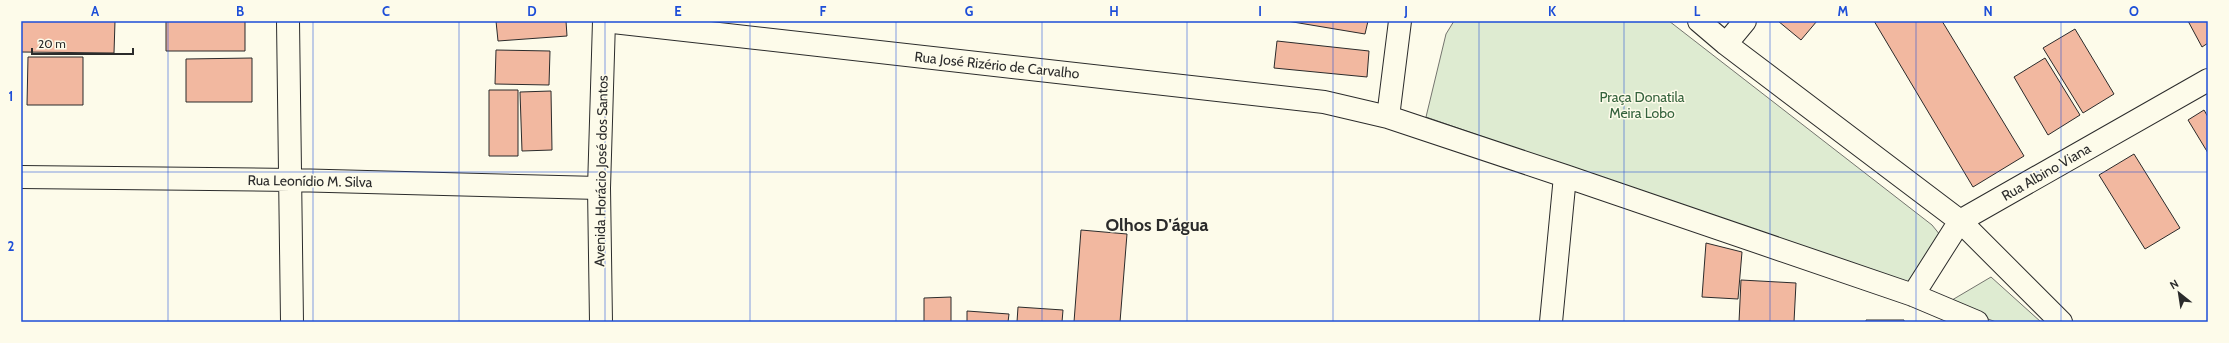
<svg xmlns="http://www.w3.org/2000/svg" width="2229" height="343" viewBox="0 0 2229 343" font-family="Cabin,sans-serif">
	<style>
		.green { fill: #deebd1; stroke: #74746e }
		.building { fill: #f2b8a0; stroke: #2b2b2b }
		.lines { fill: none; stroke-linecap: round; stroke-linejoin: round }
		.street-casing { stroke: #2b2b2b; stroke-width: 24 }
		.secondary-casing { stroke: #2b2b2b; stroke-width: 24 }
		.street { stroke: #fdfbea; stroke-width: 22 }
		.secondary { stroke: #fdfbea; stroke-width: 22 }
		.grid { fill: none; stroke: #1d4ed8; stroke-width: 1; stroke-opacity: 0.55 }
		.labels { text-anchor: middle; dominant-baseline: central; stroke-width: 3; stroke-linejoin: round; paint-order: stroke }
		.street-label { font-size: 14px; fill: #2b2b2b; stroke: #fdfbea }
		.park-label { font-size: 14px; fill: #34623c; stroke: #fdfbea }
		.district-label { font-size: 18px; font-weight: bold; fill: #2b2b2b; stroke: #fdfbea }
		.neatline { fill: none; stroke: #1d4ed8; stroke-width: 1.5 }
		.grid-label { font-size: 13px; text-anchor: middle; font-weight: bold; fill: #1d4ed8 }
	</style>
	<rect width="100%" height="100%" fill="#fdfbea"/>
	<!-- green -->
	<path class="green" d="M1454,21H1669L1932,225L1945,241L1907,284L1426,117L1446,34Z
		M1991,277L2041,322H1996L1947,303Z"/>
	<!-- building -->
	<path class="building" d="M21,21H115L114,53L21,52Z
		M166,21H245V51H166Z
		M496,21H566L567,36L498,41Z
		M1287,21H1368L1365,34Z
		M1778,21H1817L1801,40Z
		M1874,21H1942L2024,156L1973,187Z
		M2188,21H2208V43L2202,47Z
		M2075,29L2114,94L2083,113L2043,48Z
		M1277,41L1369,51L1367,77L1274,68Z
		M496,50L550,51L549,85L495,84Z
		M28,57H83V105H27Z
		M252,58V102H186V59Z
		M2045,58L2080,115L2048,135L2014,77Z
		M489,90H518V156H489Z
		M551,91L552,150L522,151L520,92Z
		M2204,110L2208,117V153L2188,120Z
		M2134,154L2180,228L2145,249L2099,175Z
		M1081,230L1127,234L1120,322H1074Z
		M1706,243L1742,252L1738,299L1702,297Z
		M1741,280L1796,283L1794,322H1739Z
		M951,297V322H924V298Z
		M1018,307L1063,310L1062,322H1017Z
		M967,311L1009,314L1008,322H967Z
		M1866,320H1904V322H1866Z"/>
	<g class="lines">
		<!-- street casing -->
		<g class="street-casing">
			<path id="street" d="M288,21L292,322
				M604,21L1324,102L1388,117L1565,176L1913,295L1977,322
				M1699,21L1726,44L1960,221L2061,322
				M1726,44L1745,21
				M1388,117L1400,21
				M21,177L291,180L599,188
				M1913,295L1960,221L2208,80
				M1551,322L1565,176"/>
		</g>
		<!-- secondary casing -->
		<g class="secondary-casing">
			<path id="secondary" d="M601,322L599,188L604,21"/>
		</g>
		<!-- street -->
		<use href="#street" class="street"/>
		<!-- secondary -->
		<use href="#secondary" class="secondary"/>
	</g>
	<!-- grid -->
	<path class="grid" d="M168,21V322M313,21V322M459,21V322M605,21V322M750,21V322M896,21V322M1042,21V322M1187,21V322M1333,21V322M1479,21V322M1624,21V322M1770,21V322M1916,21V322M2061,21V322M21,172H2208"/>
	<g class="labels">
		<!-- street labels -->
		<g class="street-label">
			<text transform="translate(997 65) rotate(6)">Rua José Rizério de Carvalho</text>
			<text transform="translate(601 171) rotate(-89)">Avenida Horácio José dos Santos</text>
			<text transform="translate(2046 172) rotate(-30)">Rua Albino Viana</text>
			<text transform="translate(310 181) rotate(1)">Rua Leonídio M. Silva</text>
		</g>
		<!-- park labels -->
		<g class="park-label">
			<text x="1642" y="97">Praça Donatila<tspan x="1642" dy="16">Meira Lobo</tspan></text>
		</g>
		<!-- district labels -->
		<g class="district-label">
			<text x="1157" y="225">Olhos D'água</text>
		</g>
	</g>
	<!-- border -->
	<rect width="2229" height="343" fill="none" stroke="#fdfbea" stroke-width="44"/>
	<!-- north arrow -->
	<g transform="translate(2179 293) rotate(330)" stroke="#fdfbea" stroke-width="3" paint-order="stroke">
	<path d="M0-3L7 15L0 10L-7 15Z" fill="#2b2b2b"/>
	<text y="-6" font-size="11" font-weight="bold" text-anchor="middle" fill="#2b2b2b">N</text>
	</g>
	<!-- scale -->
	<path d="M32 48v6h101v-6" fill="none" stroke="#2b2b2b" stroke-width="2"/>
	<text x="38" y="48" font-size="12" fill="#2b2b2b" stroke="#fdfbea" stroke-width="3" paint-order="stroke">20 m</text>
	<rect x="22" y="22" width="2185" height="299" class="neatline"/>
	<g class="grid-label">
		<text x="95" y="16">A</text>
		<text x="240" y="16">B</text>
		<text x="386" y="16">C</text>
		<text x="532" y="16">D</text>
		<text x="678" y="16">E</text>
		<text x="823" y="16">F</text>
		<text x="969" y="16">G</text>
		<text x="1114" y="16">H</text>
		<text x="1260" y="16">I</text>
		<text x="1406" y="16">J</text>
		<text x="1552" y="16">K</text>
		<text x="1697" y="16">L</text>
		<text x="1843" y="16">M</text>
		<text x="1988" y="16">N</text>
		<text x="2134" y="16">O</text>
		<text x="11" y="101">1</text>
		<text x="11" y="251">2</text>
	</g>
</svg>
